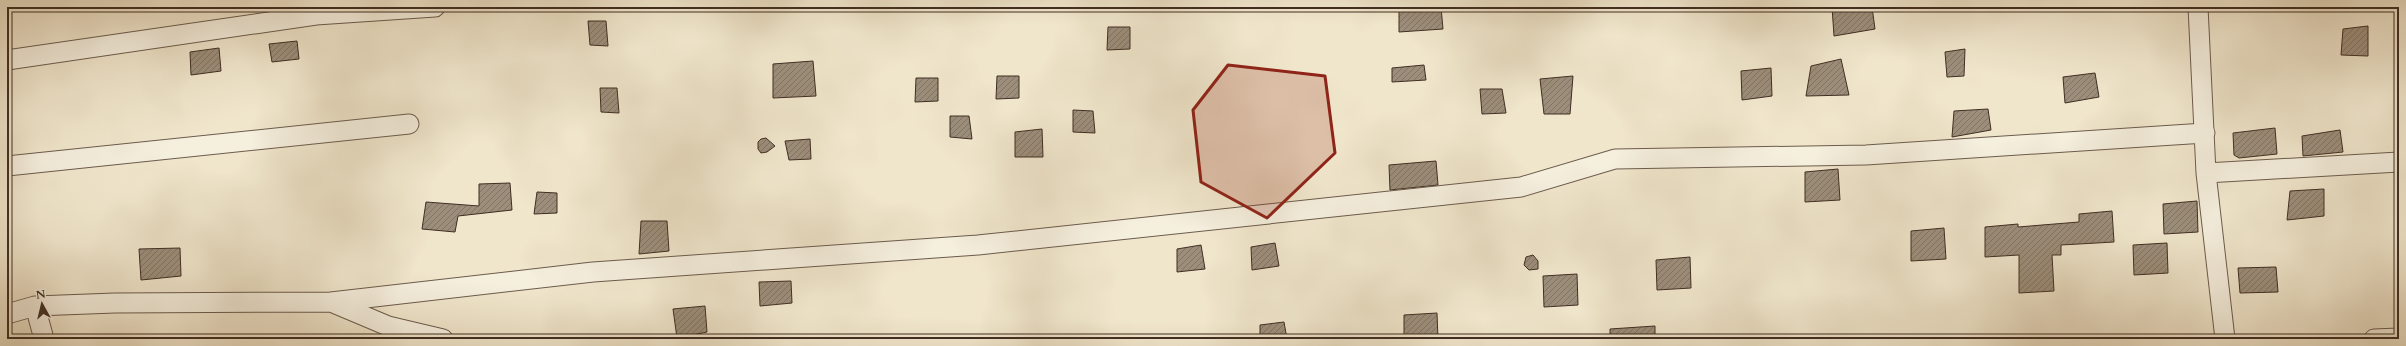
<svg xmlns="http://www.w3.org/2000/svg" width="2406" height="346" viewBox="0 0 2406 346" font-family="Cardo,serif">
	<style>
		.building { fill: url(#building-hatch); stroke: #402e23 }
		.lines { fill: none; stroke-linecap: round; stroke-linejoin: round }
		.street-casing { stroke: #6c5c4d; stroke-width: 21 }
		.street { stroke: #f5efde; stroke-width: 19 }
		.marked { fill: #8f2418; fill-opacity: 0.2; stroke: #8f2418; stroke-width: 3; stroke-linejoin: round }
	</style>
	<defs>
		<pattern id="building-hatch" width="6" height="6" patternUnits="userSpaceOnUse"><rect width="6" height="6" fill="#9c8e7b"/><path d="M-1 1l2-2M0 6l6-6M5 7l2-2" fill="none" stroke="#817464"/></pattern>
	</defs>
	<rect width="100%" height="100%" fill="#f0e6cc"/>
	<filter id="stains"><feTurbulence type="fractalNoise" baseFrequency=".005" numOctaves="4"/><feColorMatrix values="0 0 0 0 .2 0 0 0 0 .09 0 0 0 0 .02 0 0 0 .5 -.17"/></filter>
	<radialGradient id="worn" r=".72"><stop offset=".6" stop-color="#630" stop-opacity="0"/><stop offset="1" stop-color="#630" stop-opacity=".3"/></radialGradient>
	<!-- building -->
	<path class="building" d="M1399,7H1441L1443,29L1399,32Z
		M1832,7H1872L1875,29L1834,36Z
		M588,21H606L608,46L590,45Z
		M2368,26V56L2341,55L2343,29Z
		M1108,27H1130V49L1107,50Z
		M297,41L299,59L272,62L269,44Z
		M219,48L221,71L191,75L190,52Z
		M1965,49L1964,76L1947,77L1945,52Z
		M1841,59L1849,95L1806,96L1811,66Z
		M813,61L816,96L773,98V64Z
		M1424,65L1426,80L1392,82V68Z
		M1771,68L1772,96L1742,100L1741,71Z
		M2095,73L2099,97L2065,103L2063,77Z
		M997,76H1019V98L996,99Z
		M1573,76L1570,114H1544L1540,79Z
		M916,78H938V101L915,102Z
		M600,88H617L619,113L601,112Z
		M1480,89H1502L1506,113L1482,114Z
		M1988,109L1991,130L1952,137L1954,111Z
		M1073,110L1093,111L1095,133L1073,132Z
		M950,116H969L972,139L950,137Z
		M2275,128L2277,154L2239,158L2234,155L2233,133Z
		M1042,129L1043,157H1015V132Z
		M2340,130L2343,152L2303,156L2302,136Z
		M766,138L775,146L767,152L761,153L758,149V142L761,139Z
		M810,139L811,159L789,160L785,141Z
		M1436,161L1438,185L1390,190L1389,165Z
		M1838,169L1840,200L1805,202V172Z
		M510,183L512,210L458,216L455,232L422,229L426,202L479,206V184Z
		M2324,189V216L2287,220L2290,191Z
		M537,192L557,193V213L534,214Z
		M2197,201L2198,232L2164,234L2163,204Z
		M2112,211L2114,242L2061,245V255H2052L2054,291L2019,293V255L1985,257V227L2018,224V227L2079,222V214Z
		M641,221H667L669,251L639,254Z
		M1944,228L1946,259L1911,261V231Z
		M1275,243L1279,266L1252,270L1251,247Z
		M2167,243L2168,273L2134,275L2133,245Z
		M1201,245L1205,269L1177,272V249Z
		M180,248L181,276L141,280L139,249Z
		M1533,255L1538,261V269L1529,270L1524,265L1526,257Z
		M1690,257L1691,288L1657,290L1656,260Z
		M2276,267L2278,292L2240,293L2238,268Z
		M1577,274L1578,305L1544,307L1543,276Z
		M791,281L792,303L760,306L759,282Z
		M705,306L707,332L677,338L673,309Z
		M1437,313L1438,339H1404V315Z
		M1284,322L1287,339H1260V325Z
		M1655,326V339H1610V329Z"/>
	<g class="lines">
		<!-- street casing -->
		<g class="street-casing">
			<path id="street" d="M2198,7L2206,173L2225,339
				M7,60L316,15L435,7
				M7,166L409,124
				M2206,173L2399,162
				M331,302L593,272L978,245L1521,187L1615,159L1866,155L2205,133
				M35,306L44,339
				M7,314L35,306L115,303L331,302L388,326L443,339
				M2374,339L2399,338"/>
		</g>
		<!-- street -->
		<use href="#street" class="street"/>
	</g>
	<!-- marked area -->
	<path class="marked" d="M1228,65L1325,76L1335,153L1267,218L1201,182L1193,110Z"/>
	<!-- margin -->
	<rect width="2406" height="346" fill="none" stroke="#f0e6cc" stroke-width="24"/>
	<rect x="8" y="8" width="2390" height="330" fill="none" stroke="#402e23" stroke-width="2"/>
	<rect x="12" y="12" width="2382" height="322" fill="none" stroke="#402e23"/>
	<!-- north arrow -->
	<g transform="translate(42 304) rotate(352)" stroke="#f5efde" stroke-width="3" paint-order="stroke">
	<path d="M0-3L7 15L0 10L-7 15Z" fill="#402e23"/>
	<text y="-6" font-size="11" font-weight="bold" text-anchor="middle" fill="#402e23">N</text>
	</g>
	<rect width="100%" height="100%" filter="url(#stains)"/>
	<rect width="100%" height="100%" fill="url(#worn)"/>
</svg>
